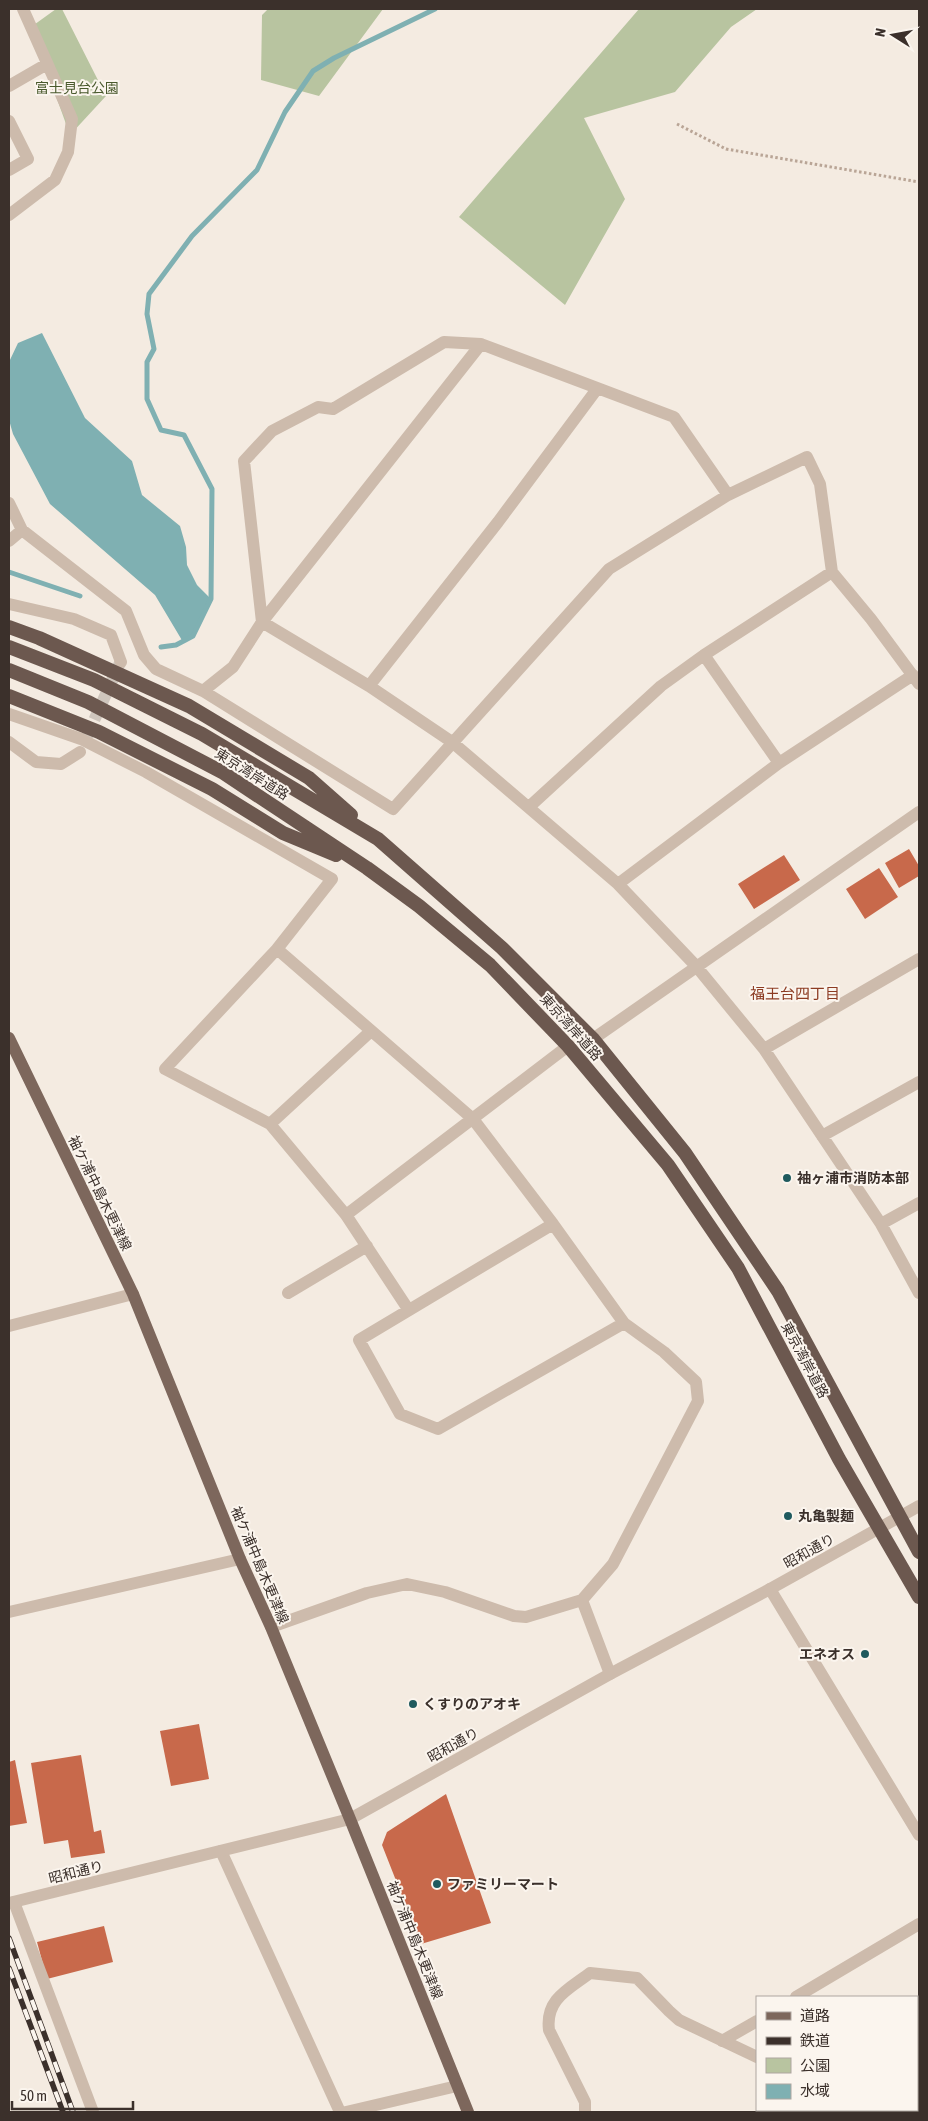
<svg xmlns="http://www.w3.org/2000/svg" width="928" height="2121" viewBox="0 0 928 2121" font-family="'Asap Condensed','Noto Sans JP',sans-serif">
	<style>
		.green { fill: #b8c4a0 }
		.water { fill: #7fb0b2 }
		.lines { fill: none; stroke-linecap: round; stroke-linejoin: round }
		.stream { stroke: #7fb0b2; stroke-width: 5 }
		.building { fill: #c8694b }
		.minor-tunnel { stroke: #cfc6bd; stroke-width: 12; stroke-dasharray: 12 6; stroke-linecap: butt }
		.path { stroke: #b9a596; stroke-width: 3; stroke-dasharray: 2.5 2.5; stroke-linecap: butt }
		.minor { stroke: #cdbbac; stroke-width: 12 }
		.tertiary { stroke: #cdbbac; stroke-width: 12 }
		.primary { stroke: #7d675c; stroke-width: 12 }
		.trunk { stroke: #6c584f; stroke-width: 14 }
		.rail-casing { stroke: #3b302b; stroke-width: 5.5 }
		.rail { stroke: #fbf5ee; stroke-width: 4; stroke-dasharray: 11; stroke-linecap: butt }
		.poi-dot { fill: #1f5a5e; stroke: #fbf5ee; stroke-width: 2 }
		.labels { text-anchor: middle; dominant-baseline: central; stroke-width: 4; stroke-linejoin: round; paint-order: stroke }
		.park-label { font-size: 14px; fill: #4a5a2e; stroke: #fbf5ee }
		.street-label { font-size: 14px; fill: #3b302b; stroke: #fbf5ee }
		.poi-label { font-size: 14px; font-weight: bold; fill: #3b302b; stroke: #fbf5ee; text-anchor: start }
		.neighbourhood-label { font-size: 15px; fill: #8c3b22; stroke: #fbf5ee }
	</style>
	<rect width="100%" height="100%" fill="#f4ebe1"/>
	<!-- green -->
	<path class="green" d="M56,9H62L106,96L70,135L31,27Z
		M268,9H383L319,96L261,80L262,15Z
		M639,9H757L731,27L675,92L584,118L625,199L565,305L459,217Z"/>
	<!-- water -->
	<path class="water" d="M42,333L85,418L132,461L142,495L180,526L186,547L187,565L197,585L211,599L193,636L183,642L155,595L50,504L13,434L9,420V362L18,343Z"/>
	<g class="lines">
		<!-- stream -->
		<path class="stream" d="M9,572L80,596
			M161,647L176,645L193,636L211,599L212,489L184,435L161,430L147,399V362L154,349L147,314L149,294L192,236L257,170L285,112L313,71L334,58L435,9"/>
	</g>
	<!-- building -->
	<path class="building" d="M909,849L919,866V876L899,888L885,863Z
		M784,855L800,880L754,909L738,884Z
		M879,868L898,897L865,919L846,889Z
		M199,1724L209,1779L171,1786L160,1731Z
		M81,1755L94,1832L101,1830L105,1853L71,1858L68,1840L44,1844L31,1763Z
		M15,1760L27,1823L9,1826V1762Z
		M446,1794L491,1923L421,1944L382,1845L387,1832Z
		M104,1926L113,1962L47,1979L37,1942Z"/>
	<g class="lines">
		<!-- minor-tunnel -->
		<path class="minor-tunnel" d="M87,736L120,663"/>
		<!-- path -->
		<path class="path" d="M677,124L726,149L919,182"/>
		<!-- minor -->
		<path class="minor" d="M9,86L47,64
			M9,121L28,159L9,170
			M9,215L55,180L68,152L72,119L23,9
			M728,495L674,417L481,344L444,342L333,409L318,407L272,431L244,461L262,622L369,686L452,742L618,884L696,966L764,1049L881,1224L919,1293
			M9,503L22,530L126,611L144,655L156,669L203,691L233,667L262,622L481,344
			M9,541L22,530
			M9,604L74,619L111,635L121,662
			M704,655L779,763
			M369,686L498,522L597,389
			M203,691L393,809L609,569L728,495L807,457L820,484L832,572L871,619L919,684
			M9,714L81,739L146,772L332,879L277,949L473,1119L553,1224L624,1323L664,1352L696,1382L698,1401L613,1564L582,1600L610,1674
			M9,742L36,762L61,764L80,752
			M529,807L661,686L704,655L832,572
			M618,884L779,763L913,675
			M277,949L165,1069L270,1124L346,1215L408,1309
			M593,1039L919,812
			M764,1049L919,959
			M270,1124L371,1031
			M822,1136L919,1082
			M346,1215L568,1046
			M553,1224L359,1340L400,1414L438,1429L624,1323
			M881,1224L919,1203
			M288,1293L367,1246
			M9,1326L133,1294
			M770,1589L919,1835
			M9,1612L240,1559
			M271,1627L367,1593L407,1584L445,1592L514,1616L526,1617L582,1600
			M221,1851L340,2112
			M14,1902L93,2112
			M796,1997L919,1924
			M722,2041L757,2021
			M917,2090L919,2088
			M881,2110L884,2112
			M346,2112L457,2086
			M585,2112V2102L549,2030C545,1999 569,1989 590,1973L637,1978L669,2011L679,2020L757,2057
			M770,2112L771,2110"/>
		<!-- tertiary -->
		<path class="tertiary" d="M9,1903L350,1819L610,1674L770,1589L919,1506"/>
		<!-- primary -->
		<path class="primary" d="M9,1038L133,1294L240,1559L271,1627L350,1819L468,2112"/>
		<!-- trunk -->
		<path class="trunk" d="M9,627L39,638L189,706L309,778L351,815
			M9,647L94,680L202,734L378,839L502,948L593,1039L685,1153L778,1291L919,1552
			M9,670L88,702L222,772L367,868L419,906L490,965L568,1046L668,1165L738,1268L839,1459L919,1597
			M9,696L99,732L212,789L283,833L336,855"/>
		<!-- rail casing -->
		<g class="rail-casing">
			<path id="rail" d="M9,1938L73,2112
				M9,1968L63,2112"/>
		</g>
		<!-- rail -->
		<use href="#rail" class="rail"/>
	</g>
	<!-- markers -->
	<g class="poi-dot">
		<circle cx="787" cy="1178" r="5"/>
		<circle cx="788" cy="1516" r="5"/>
		<circle cx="865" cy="1654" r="5"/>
		<circle cx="413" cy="1704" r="5"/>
		<circle cx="437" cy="1884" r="5"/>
	</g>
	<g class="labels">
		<!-- park labels -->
		<g class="park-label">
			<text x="77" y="88">富士見台公園</text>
		</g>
		<!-- street labels -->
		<g class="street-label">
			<text transform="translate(252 774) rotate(32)">東京湾岸道路</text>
			<text transform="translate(571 1027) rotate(48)">東京湾岸道路</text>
			<text transform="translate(100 1193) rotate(64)">袖ケ浦中島木更津線</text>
			<text transform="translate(805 1360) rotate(62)">東京湾岸道路</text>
			<text transform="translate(809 1551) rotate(-29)">昭和通り</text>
			<text transform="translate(260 1565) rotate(67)">袖ケ浦中島木更津線</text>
			<text transform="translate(453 1745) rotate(-29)">昭和通り</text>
			<text transform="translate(76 1872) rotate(-14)">昭和通り</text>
			<text transform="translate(415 1940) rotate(68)">袖ケ浦中島木更津線</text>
		</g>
		<!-- poi labels -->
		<g class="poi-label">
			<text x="797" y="1178">袖ヶ浦市消防本部</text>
			<text x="798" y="1516">丸亀製麺</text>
			<text x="855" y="1654" text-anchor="end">エネオス</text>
			<text x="423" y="1704">くすりのアオキ</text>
			<text x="447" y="1884">ファミリーマート</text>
		</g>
		<!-- neighbourhood labels -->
		<g class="neighbourhood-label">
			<text x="795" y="993">福王台四丁目</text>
		</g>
	</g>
	<!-- border -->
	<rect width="928" height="2121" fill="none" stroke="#3b302b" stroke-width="20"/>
	<!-- legend -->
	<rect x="756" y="1996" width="162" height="115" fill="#fbf5ee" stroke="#aea6a0"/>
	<rect x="766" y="2012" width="25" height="8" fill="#7d675c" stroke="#aea6a0"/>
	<text x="800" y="2021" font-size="15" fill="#3b302b">道路</text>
	<rect x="766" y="2037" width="25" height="8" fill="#3b302b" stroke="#aea6a0"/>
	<text x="800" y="2046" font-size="15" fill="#3b302b">鉄道</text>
	<rect x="766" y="2058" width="25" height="15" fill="#b8c4a0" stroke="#aea6a0"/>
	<text x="800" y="2071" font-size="15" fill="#3b302b">公園</text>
	<rect x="766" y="2084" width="25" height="15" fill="#7fb0b2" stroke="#aea6a0"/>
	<text x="800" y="2096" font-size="15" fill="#3b302b">水域</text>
	<!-- north arrow -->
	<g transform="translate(893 35) rotate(281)" stroke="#fbf5ee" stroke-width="4" paint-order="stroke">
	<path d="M0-4L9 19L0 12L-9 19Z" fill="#3b302b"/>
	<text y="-8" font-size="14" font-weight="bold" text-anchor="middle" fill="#3b302b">N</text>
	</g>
	<!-- scale -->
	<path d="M12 2101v8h121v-8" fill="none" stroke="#3b302b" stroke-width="2.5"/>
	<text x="20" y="2101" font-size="15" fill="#3b302b" stroke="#fbf5ee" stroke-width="4" paint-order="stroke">50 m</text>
</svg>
